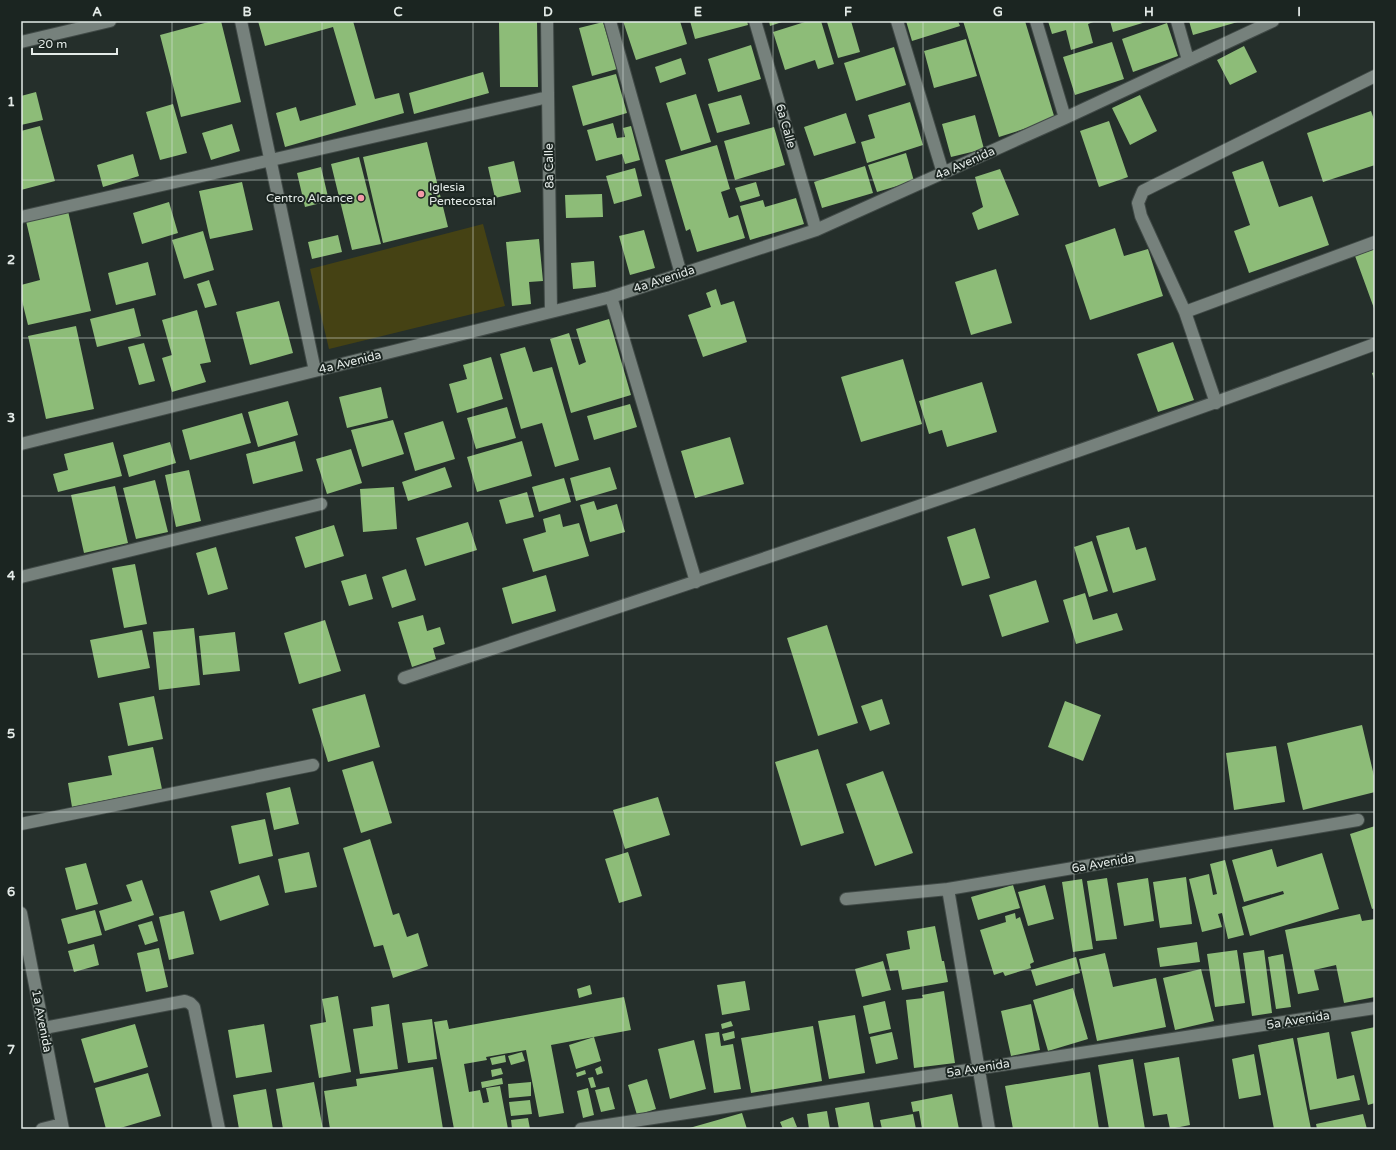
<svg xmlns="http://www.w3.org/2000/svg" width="1396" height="1150" viewBox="0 0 1396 1150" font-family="'Varela Round',sans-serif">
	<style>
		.green { fill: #454214 }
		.building { fill: #8dbc78 }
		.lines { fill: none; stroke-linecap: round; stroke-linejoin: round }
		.street-casing { stroke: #414a47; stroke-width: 14 }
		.street { stroke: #76817c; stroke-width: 12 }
		.grid { fill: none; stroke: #e4ebe8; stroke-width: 1; stroke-opacity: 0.55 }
		.poi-dot { fill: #f39aa8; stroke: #1b2521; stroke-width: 1.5 }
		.labels { text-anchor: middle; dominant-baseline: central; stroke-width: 4; stroke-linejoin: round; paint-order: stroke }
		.street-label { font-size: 12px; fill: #e4ebe8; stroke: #1b2521 }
		.poi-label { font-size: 12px; fill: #e4ebe8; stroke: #1b2521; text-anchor: start }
		.neatline { fill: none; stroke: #e4ebe8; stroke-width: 1.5 }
		.grid-label { font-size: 13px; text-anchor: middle; font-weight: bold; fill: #e4ebe8 }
	</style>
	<rect width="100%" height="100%" fill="#252f2b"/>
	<!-- green -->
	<path class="green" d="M483,224L505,306L329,349L310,269Z"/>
	<!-- building -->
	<path class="building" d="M212,21H221L241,102L181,117L160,35Z
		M258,21H353L375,99L399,93L404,113L285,147L276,113L296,107L300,121L356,105L333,27L265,46Z
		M499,21H537L538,87H500Z
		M623,21H680L687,44L636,60Z
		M690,21H747L748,25L695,39Z
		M769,21H785L770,26Z
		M808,21H821L834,64L818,69L815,60L785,70L773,32Z
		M829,21H851L860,52L838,58L827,22Z
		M906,21H958L960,26L912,41Z
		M963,21H1025L1055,119L999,137Z
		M1048,21H1096L1088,24L1093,43L1071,50L1066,30L1052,34Z
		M1110,21H1149L1113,32Z
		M1189,21H1241L1193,35Z
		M603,22L617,69L592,76L579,28Z
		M1167,23L1178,56L1133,72L1122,39Z
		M966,39L977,76L934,88L924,51Z
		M1112,42L1124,79L1075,95L1063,57Z
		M751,45L761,79L718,92L708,59Z
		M1244,46L1257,72L1230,85L1217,60Z
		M894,47L906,85L856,101L844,63Z
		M681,58L686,74L660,83L655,67Z
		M483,72L489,93L414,114L409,93Z
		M616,74L627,113L583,126L572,86Z
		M36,92L43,120L21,125V96Z
		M696,94L711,142L681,151L666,103Z
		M741,95L750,124L717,133L708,104Z
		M1140,95L1157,131L1130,145L1112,108Z
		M910,102L923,145L867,163L861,142L875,138L868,115Z
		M173,104L187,153L160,160L146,112Z
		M1371,111L1375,122V165L1323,182L1307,133Z
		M846,113L856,143L814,156L804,127Z
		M975,115L984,149L951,157L942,124Z
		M1109,121L1128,177L1099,187L1080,131Z
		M613,123L617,138L625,137L623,128L631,126L640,160L625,164L622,154L596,161L587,130Z
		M232,124L240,151L211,160L202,133Z
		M40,126L55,181L21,190V131Z
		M774,127L785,165L735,180L724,141Z
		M427,142L448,227L383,243L363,157Z
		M717,145L730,189L721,192L729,218L738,215L745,238L697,252L690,229L686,231L665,160Z
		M906,153L914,181L877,192L868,165Z
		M133,154L139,176L103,187L97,165Z
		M359,157L381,244L352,250L331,164Z
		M514,161L521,192L495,198L488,167Z
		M1263,161L1279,207L1312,196L1329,245L1249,273L1234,231L1250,225L1232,172Z
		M865,166L873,193L822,208L814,182Z
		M321,167L329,201L305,207L297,173Z
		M635,168L642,196L614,204L606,176Z
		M1000,169L1019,215L978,230L972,213L983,207L975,177Z
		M242,182L253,230L210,239L199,191Z
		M756,182L760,196L740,202L735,188Z
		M602,194L603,217L566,218L565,195Z
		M796,198L804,224L750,240L740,206L763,200L765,207Z
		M169,202L178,233L142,244L133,213Z
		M68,211L91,311L28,325L21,297V285L40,280L26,221Z
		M1115,228L1124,256L1148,249L1163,296L1090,320L1065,245Z
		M644,230L655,268L630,275L619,236Z
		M203,231L214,270L184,279L172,240Z
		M338,235L342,252L312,259L308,242Z
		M539,239L543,281L529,282L531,304L512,306L506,242Z
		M1375,249V311L1355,256Z
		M594,261L596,287L573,289L571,263Z
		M148,262L156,295L116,305L108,273Z
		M996,269L1012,323L971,335L955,282Z
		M209,280L217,305L205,308L197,284Z
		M716,289L721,305L734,301L747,342L703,357L688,315L711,307L706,293Z
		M279,301L293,353L250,365L236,312Z
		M134,308L141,336L97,347L90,319Z
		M197,310L211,362L200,364L206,382L172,392L162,358L172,355L162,320Z
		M609,319L631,395L571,413L550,339L569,333L579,365L586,362L576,329Z
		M76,326L94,409L46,419L28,336Z
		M1173,342L1194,400L1158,412L1137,354Z
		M144,343L155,381L139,385L128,347Z
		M525,347L533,372L552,367L579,460L555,467L542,423L521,429L500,354Z
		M491,357L503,399L457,413L449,384L467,379L463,365Z
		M903,359L922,424L861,442L841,377Z
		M1375,372V382L1372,373Z
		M982,382L997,432L947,447L942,430L929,434L919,401Z
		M381,387L388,418L347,428L339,397Z
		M288,401L298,435L258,447L248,412Z
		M630,404L637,427L594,440L587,416Z
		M507,407L516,438L476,449L467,418Z
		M242,413L251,443L190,460L182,430Z
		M393,420L404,454L362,467L351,430Z
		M443,421L455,459L415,471L404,433Z
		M730,437L744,484L695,498L681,451Z
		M295,441L303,471L253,484L246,454Z
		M522,441L532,476L477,492L467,457Z
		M113,442L122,476L58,492L53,474L68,470L64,454Z
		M170,442L176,463L129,477L123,455Z
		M351,449L362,483L327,494L316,459Z
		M445,467L452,487L408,501L402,482Z
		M610,467L617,489L576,501L570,478Z
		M189,470L201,521L176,527L165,475Z
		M564,478L571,502L539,512L532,487Z
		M155,480L168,532L136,539L123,488Z
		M115,486L128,543L84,553L71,495Z
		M394,487L397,529L363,532L360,489Z
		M527,492L534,517L506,524L499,500Z
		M594,501L597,510L617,504L625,532L590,542L580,505Z
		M560,514L563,527L579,523L589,556L533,572L523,539L546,532L543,519Z
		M468,522L477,550L425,566L416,538Z
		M334,525L344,556L305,568L295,537Z
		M1129,527L1136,550L1146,547L1156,580L1113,593L1096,536Z
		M975,528L990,578L962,586L947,537Z
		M1092,541L1108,591L1089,597L1074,547Z
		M216,547L228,589L208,595L196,553Z
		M135,564L147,624L124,628L112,568Z
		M406,569L416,600L392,608L382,577Z
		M366,574L373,599L349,606L341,581Z
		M546,575L556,611L512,624L502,588Z
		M1036,580L1049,622L1002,637L989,595Z
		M1085,593L1093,620L1117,613L1123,630L1076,644L1063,600Z
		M423,615L427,631L440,627L445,644L433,648L436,659L412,667L398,622Z
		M325,620L341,671L299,684L284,633Z
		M827,625L858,723L818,736L787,638Z
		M194,628L200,685L159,690L153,632Z
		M142,630L150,668L98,678L90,640Z
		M235,632L240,671L203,675L199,636Z
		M365,694L380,747L328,762L312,709Z
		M154,696L163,739L128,746L119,703Z
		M882,699L890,724L870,731L861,706Z
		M1065,701L1101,715L1083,761L1048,747Z
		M1362,725L1375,780V792L1303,810L1287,743Z
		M1276,746L1285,802L1234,810L1226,753Z
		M153,747L162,789L72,807L68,783L112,775L108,756Z
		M818,749L844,833L801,846L775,762Z
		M373,761L392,823L361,833L342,770Z
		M883,771L913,853L875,866L846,784Z
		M290,787L299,824L274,830L266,793Z
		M658,797L670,835L625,849L613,810Z
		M265,819L273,856L239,864L231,826Z
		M1375,826V908L1372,909L1350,834Z
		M370,839L393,915L399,913L407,937L418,933L428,966L393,978L383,945L374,947L343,848Z
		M1272,849L1277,867L1322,853L1339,909L1250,936L1242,907L1284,894L1283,891L1244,902L1232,860Z
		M309,852L317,887L285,893L278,859Z
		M628,852L642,896L619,903L605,859Z
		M1225,860L1244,935L1228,939L1222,913L1218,914L1222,927L1202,932L1189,879L1209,874L1213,895L1217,894L1210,864Z
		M86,863L98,904L76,910L65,868Z
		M259,875L269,905L220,921L210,891Z
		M1186,877L1192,924L1160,928L1153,882Z
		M1107,878L1117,939L1096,941L1087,881Z
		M1148,878L1154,921L1124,926L1117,883Z
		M1082,879L1093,949L1073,952L1062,882Z
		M142,880L154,915L105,931L99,911L132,901L126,885Z
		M1013,885L1020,908L978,920L971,897Z
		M1045,885L1054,919L1028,926L1018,892Z
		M95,910L102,935L68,944L61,919Z
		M184,911L194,954L169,960L159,917Z
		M1015,913L1016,919L1020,917L1034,962L1030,964L1031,968L1005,976L1003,972L994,975L980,930L1006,922L1005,916Z
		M1360,914L1362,921L1375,919V997L1344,1003L1336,965L1314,970L1319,990L1298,994L1285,930Z
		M152,921L158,941L145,945L138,925Z
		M935,926L942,961H944L948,982L902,990L898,970L890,971L886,954L910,949L907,931Z
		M1197,942L1200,962L1160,967L1157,948Z
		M94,944L99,965L74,972L68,951Z
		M159,948L168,987L146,992L137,953Z
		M1237,950L1245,1003L1215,1007L1207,954Z
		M1264,950L1272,1013L1252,1016L1243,953Z
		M1105,953L1113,987L1156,978L1166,1027L1097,1041L1079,959Z
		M1283,954L1291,1007L1276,1009L1268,957Z
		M1076,957L1080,973L1036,986L1031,970Z
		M883,961L891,990L862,997L855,969Z
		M1201,969L1214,1021L1175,1030L1163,978Z
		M745,981L750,1010L722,1015L717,985Z
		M590,985L592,994L579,998L577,989Z
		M1073,988L1088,1039L1048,1051L1033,1000Z
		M944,991L955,1063L914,1068L906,1000L923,998L922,995Z
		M338,996L351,1072L319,1078L310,1025L326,1022L322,999Z
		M624,997L631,1030L551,1045L564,1113L539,1117L526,1050L486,1057L487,1060L464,1064L469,1092L480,1090L483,1103L489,1102L486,1088L500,1086L508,1129H454L434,1022L447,1020L449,1029Z
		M885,1001L891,1029L869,1034L863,1006Z
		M389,1004L398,1069L360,1074L353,1029L373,1026L371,1007Z
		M1031,1004L1040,1050L1011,1056L1001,1011Z
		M855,1015L865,1073L829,1079L818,1021Z
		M432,1019L437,1059L408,1063L402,1023Z
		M731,1021L733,1026L722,1029L721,1024Z
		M135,1024L148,1067L94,1083L81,1039Z
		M264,1024L272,1072L236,1078L228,1030Z
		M813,1026L822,1081L751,1093L741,1038Z
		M1375,1027V1103L1368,1105L1351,1032Z
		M734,1031L735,1038L724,1041L722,1034Z
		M719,1032L721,1046L733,1044L741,1089L714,1093L705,1034Z
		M892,1032L898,1059L876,1064L870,1037Z
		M1329,1032L1337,1079L1354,1075L1360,1100L1310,1110L1297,1038Z
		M594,1037L601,1061L576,1069L569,1045Z
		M1293,1038L1311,1129H1274L1258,1045Z
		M694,1040L706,1089L670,1099L658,1049Z
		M522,1052L525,1061L511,1065L508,1056Z
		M1254,1054L1261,1095L1239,1099L1232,1059Z
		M505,1055L506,1062L492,1065L490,1058Z
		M1179,1057L1190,1125L1170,1129L1167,1114L1153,1116L1144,1063Z
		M1133,1059L1145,1129H1109L1098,1065Z
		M601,1066L603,1073L597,1075L595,1069Z
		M433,1067L443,1129H330L324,1091L357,1086L356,1079Z
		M501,1068L503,1074L492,1077L491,1070Z
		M585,1070L586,1074L577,1077L576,1073Z
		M1090,1072L1099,1129H1013L1005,1086Z
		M148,1073L161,1116L117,1129H106L95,1088Z
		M593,1077L596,1087L591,1088L588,1078Z
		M502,1078L503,1084L482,1088L481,1082Z
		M647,1079L656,1109L637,1115L628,1085Z
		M314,1082L323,1129H283L276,1089Z
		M531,1082V1096L509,1098L508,1084Z
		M609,1087L615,1109L601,1112L595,1090Z
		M588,1088L594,1115L583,1118L577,1091Z
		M266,1089L273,1129H239L233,1095Z
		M952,1094L959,1129H922L919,1111L913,1112L911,1102Z
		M530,1100L532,1114L511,1116L509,1102Z
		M869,1102L874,1129H839L835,1108Z
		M827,1111L830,1129H809L807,1114Z
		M742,1113L747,1129H686Z
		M913,1114L916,1129H882L880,1120Z
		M1363,1114L1367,1129H1317L1316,1124Z
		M793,1117L797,1127L783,1129L780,1122Z
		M528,1118L530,1129H512L511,1120Z"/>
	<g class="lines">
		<!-- street casing -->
		<g class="street-casing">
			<path id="street" d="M241,21L315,371
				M547,21L551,311
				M610,21L681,274
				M755,21L816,230
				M897,21L943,173
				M1036,21L1065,118
				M1177,21L1188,60
				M21,42L110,21
				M21,217L548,97
				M611,297L696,582
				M1185,312L1375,242
				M1216,403L1185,312L1141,216L1138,203L1143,191L1375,76
				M21,444L611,297L816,230L1065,118L1273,21
				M21,577L321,504
				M404,678C729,571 1054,463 1375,344
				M21,824L313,765
				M948,889L989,1129
				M846,899L948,889L1358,820
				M21,913L63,1129
				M44,1028L185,1001L190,1003L194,1007L219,1129
				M42,1129L62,1124
				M581,1129L1375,1008"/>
		</g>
		<!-- street -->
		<use href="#street" class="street"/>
	</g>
	<!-- grid -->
	<path class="grid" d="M172,21V1129M322,21V1129M473,21V1129M623,21V1129M773,21V1129M923,21V1129M1074,21V1129M1224,21V1129M21,180H1375M21,338H1375M21,496H1375M21,654H1375M21,812H1375M21,970H1375"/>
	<!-- markers -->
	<g class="poi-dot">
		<circle cx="421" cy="194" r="4"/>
		<circle cx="361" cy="198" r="4"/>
	</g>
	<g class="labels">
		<!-- street labels -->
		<g class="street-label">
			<text transform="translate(786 126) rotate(74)">6a Calle</text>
			<text transform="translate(965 163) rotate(-24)">4a Avenida</text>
			<text transform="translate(549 166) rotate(-91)">8a Calle</text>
			<text transform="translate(664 279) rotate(-18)">4a Avenida</text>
			<text transform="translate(350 362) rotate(-14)">4a Avenida</text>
			<text transform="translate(1103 863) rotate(-10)">6a Avenida</text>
			<text transform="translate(1298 1020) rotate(-9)">5a Avenida</text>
			<text transform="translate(42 1021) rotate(79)">1a Avenida</text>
			<text transform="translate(978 1068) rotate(-9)">5a Avenida</text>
		</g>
		<!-- poi labels -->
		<g class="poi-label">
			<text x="429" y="187">Iglesia<tspan x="429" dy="14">Pentecostal</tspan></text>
			<text x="353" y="198" text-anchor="end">Centro Alcance</text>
		</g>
	</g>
	<!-- border -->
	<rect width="1396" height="1150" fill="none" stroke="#1b2521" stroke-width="44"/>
	<!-- scale -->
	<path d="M32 48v6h85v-6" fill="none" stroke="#e4ebe8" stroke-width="2"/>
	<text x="38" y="48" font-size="12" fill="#e4ebe8" stroke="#1b2521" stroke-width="3" paint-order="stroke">20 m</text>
	<rect x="22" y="22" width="1352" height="1106" class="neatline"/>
	<g class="grid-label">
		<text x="97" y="16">A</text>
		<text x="247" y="16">B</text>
		<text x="398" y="16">C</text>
		<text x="548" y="16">D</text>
		<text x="698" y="16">E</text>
		<text x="848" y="16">F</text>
		<text x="998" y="16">G</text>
		<text x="1149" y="16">H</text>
		<text x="1299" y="16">I</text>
		<text x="11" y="106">1</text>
		<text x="11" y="264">2</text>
		<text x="11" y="422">3</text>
		<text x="11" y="580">4</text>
		<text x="11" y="738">5</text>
		<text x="11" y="896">6</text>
		<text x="11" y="1054">7</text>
	</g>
</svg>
